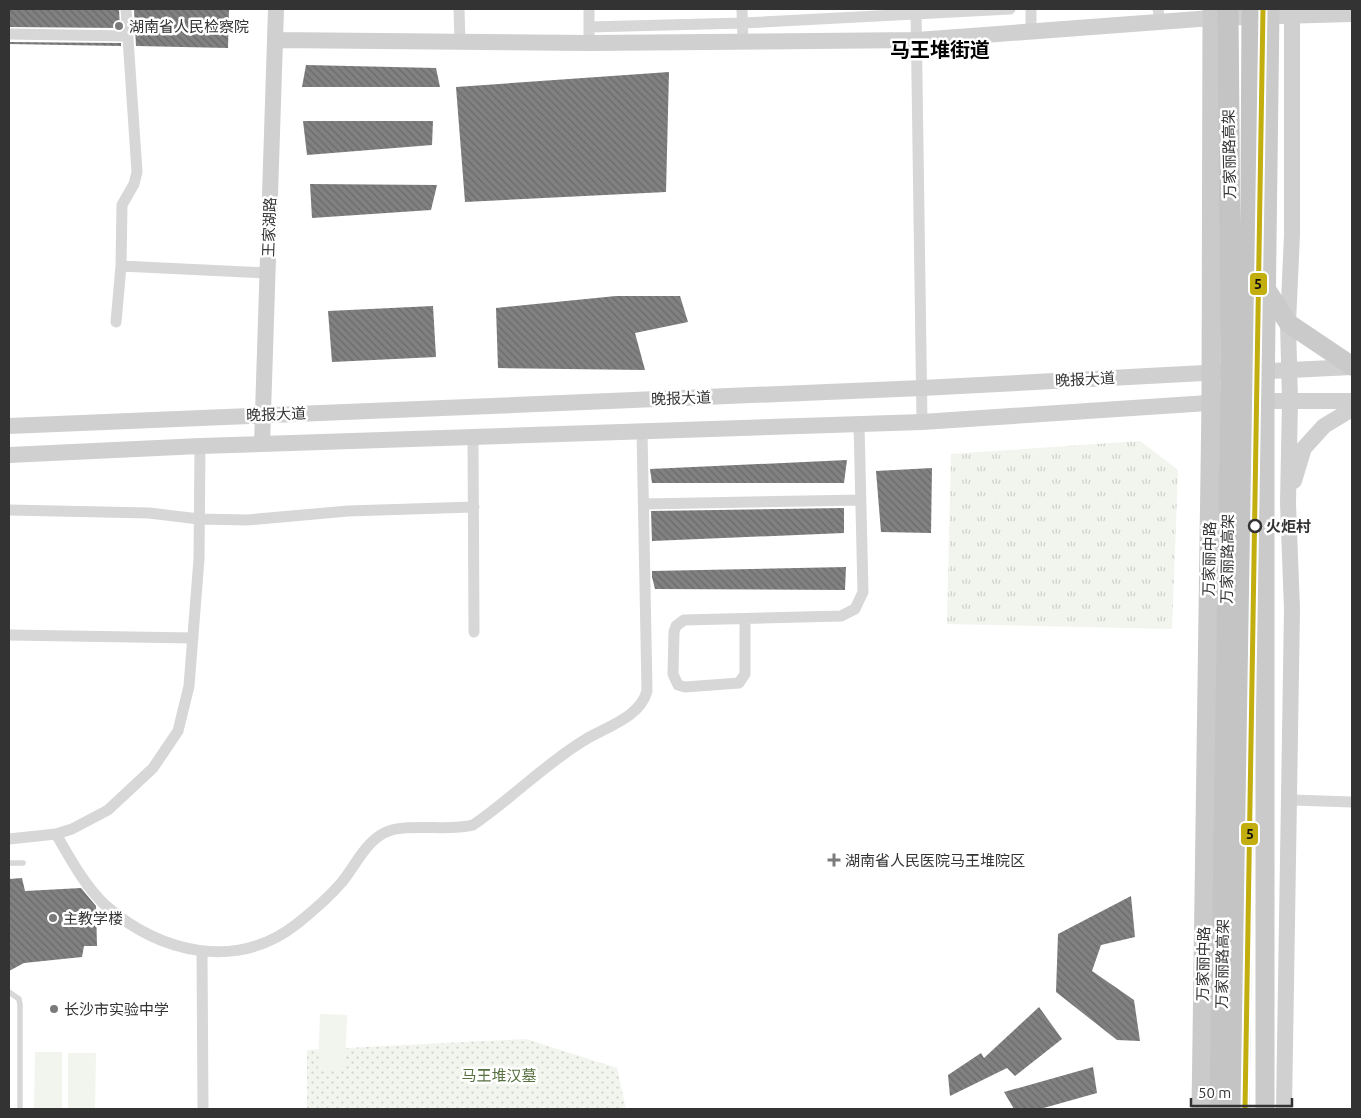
<svg xmlns="http://www.w3.org/2000/svg" width="1361" height="1118" viewBox="0 0 1361 1118" font-family="Ubuntu,'Noto Sans SC',sans-serif">
	<style>
		.grass { fill: url(#grass-tufts) }
		.park { fill: url(#park-dots) }
		.garden { fill: #f1f5ed }
		.building { fill: url(#building-back-hatch) }
		.lines { fill: none; stroke-linecap: round; stroke-linejoin: round }
		.lane { stroke: #d7d7d7; stroke-width: 5.5 }
		.street { stroke: #d7d7d7; stroke-width: 11 }
		.secondary { stroke: #d0d0d0; stroke-width: 16 }
		.primary { stroke: #cacaca; stroke-width: 19 }
		.highway-bridge { stroke: #c4c4c4; stroke-width: 21 }
		.metro-1-casing { stroke: #fff; stroke-width: 9 }
		.metro-1 { stroke: #c2ae0f; stroke-width: 5 }
		.poi-dot { fill: #7a7a7a; stroke: #fff; stroke-width: 2 }
		.stop-dot { fill: #fff; stroke: #333; stroke-width: 2.5 }
		.labels { text-anchor: middle; dominant-baseline: central; stroke-width: 5; stroke-linejoin: round; paint-order: stroke }
		.poi-label { font-size: 15px; fill: #333; stroke: #fff; text-anchor: start }
		.street-label { font-size: 15px; fill: #333; stroke: #fff }
		.stop-label { font-size: 15px; font-weight: bold; fill: #333; stroke: #fff; text-anchor: start }
		.park-label { font-size: 15px; fill: #56703f; stroke: #fff }
		.district-label { font-size: 20px; font-weight: bold; fill: #000; stroke: #fff }
		.line-badge { stroke: #fff; stroke-width: 2 }
		.pale-badge-label { font-size: 14px; text-anchor: middle; font-weight: bold; fill: #111 }
	</style>
	<defs>
		<pattern id="grass-tufts" width="24" height="20" patternUnits="userSpaceOnUse" patternTransform="scale(1.25)"><rect width="24" height="20" fill="#f1f5ed"/><path d="M3 7l-1-3M5 7V3M7 7l1-3M15 17l-1-3M17 17v-4M19 17l1-3" fill="none" stroke="#cfd2cc"/></pattern>
		<pattern id="park-dots" width="8" height="8" patternUnits="userSpaceOnUse" patternTransform="scale(1.25)"><rect width="8" height="8" fill="#f1f5ed"/><path d="M2 2h.1M6 6h.1" fill="none" stroke="#cfd2cc" stroke-width="1.8" stroke-linecap="round"/></pattern>
		<pattern id="building-back-hatch" width="6" height="6" patternUnits="userSpaceOnUse" patternTransform="scale(1.25)"><rect width="6" height="6" fill="#818181"/><path d="M-1 5l2 2M0 0l6 6M5-1l2 2" fill="none" stroke="#6a6a6a"/></pattern>
	</defs>
	<rect width="100%" height="100%" fill="#fff"/>
	<!-- grass -->
	<path class="grass" d="M1140,441L1178,470L1172,629L947,624L951,454Z"/>
	<!-- park -->
	<path class="park" d="M526,1039L617,1068L626,1109H307V1050Z"/>
	<!-- garden -->
	<path class="garden" d="M320,1014L347,1015L345,1071L318,1070Z
		M35,1052H62V1109H34Z
		M68,1053H96L95,1109H68Z"/>
	<!-- building -->
	<path class="building" d="M9,9H119L120,28L9,27Z
		M134,9H229L228,48L136,46Z
		M9,42L121,43V46L9,44Z
		M306,65L436,68L440,87H302Z
		M669,72L666,192L465,202L456,87Z
		M303,121H433L432,145L307,155Z
		M310,184L437,185L431,210L312,218Z
		M616,296H680L688,322L635,333L645,370L498,368L496,308Z
		M433,306L436,357L332,362L328,311Z
		M847,460L844,483H652L650,469Z
		M932,468L931,533L881,532L876,471Z
		M844,508V533L652,541L651,511Z
		M846,567L845,590L655,589L652,577V571Z
		M22,878L25,891L81,888L96,906L97,946H84L82,957L24,963L9,971V879Z
		M1131,896L1135,937L1101,945L1092,971L1134,1000L1140,1041L1117,1040L1056,992L1058,934Z
		M1039,1007L1062,1039L1015,1076L1007,1068L950,1096L948,1075L981,1053L984,1058Z
		M1093,1067L1097,1093L1040,1109H1014L1004,1092Z"/>
	<g class="lines">
		<!-- lane -->
		<path class="lane" d="M9,863H23
			M9,992L19,999L20,1005V1109"/>
		<!-- street -->
		<path class="street" d="M459,9L460,42
			M589,9V34
			M742,9L743,43
			M916,9L922,422
			M1031,9V31
			M1158,9L1160,22
			M589,27L743,23L1010,9
			M9,34L126,36
			M121,266L267,273
			M116,322L121,266L122,205L134,184L137,172L126,9
			M473,437L474,632
			M644,504L861,500
			M9,510L149,513L199,519L247,520L348,511L474,507
			M745,619V674L739,683L685,687L678,685L673,674L674,632L676,626L684,620L841,616L855,609L863,592L859,424
			M9,635L193,638
			M1292,800L1352,802
			M56,834C70,858 84,885 105,905C160,953 237,972 298,923C313,911 330,896 342,882C355,866 365,843 384,833C404,822 448,832 473,825C511,799 544,765 583,741C605,727 640,718 647,691L642,431
			M9,839L56,834L72,829L108,810L153,768L178,731L189,686L199,559L200,446
			M202,952L203,1109"/>
		<!-- secondary -->
		<path class="secondary" d="M276,40L590,43L917,40L1212,18L1352,14
			M1252,372L1352,367
			M1252,401H1352
			M9,426L922,388L1223,372
			M262,444L276,9
			M9,455L200,446L922,422L1223,402
			M1294,481L1304,448L1324,426L1352,409
			M1284,1109L1292,609L1288,503L1290,401L1288,323L1292,235V9"/>
		<!-- primary -->
		<path class="primary" d="M1267,290L1288,323L1352,366
			M1201,1109L1211,402L1212,9
			M1265,1109V401L1270,9"/>
		<!-- highway-bridge -->
		<path class="highway-bridge" d="M1220,1109L1231,370L1228,9
			M1239,1109L1250,371L1252,9"/>
		<!-- metro-1 casing -->
		<g class="metro-1-casing">
			<path id="metro-1" d="M1245,1109L1263,9"/>
		</g>
		<!-- metro-1 -->
		<use href="#metro-1" class="metro-1"/>
	</g>
	<!-- markers -->
	<g class="poi-dot">
		<circle cx="119" cy="26" r="5"/>
		<path d="M831.5 852.5h5v5h5v5h-5v5h-5v-5h-5v-5h5z"/>
		<circle cx="53" cy="918" r="5"/>
		<circle cx="54" cy="1009" r="5"/>
	</g>
	<circle class="stop-dot" cx="1255" cy="526" r="6"/>
	<g class="labels">
		<!-- poi labels -->
		<g class="poi-label">
			<text x="129" y="26">湖南省人民检察院</text>
			<text x="845" y="860">湖南省人民医院马王堆院区</text>
			<text x="63" y="918">主教学楼</text>
			<text x="64" y="1009">长沙市实验中学</text>
		</g>
		<!-- street labels -->
		<g class="street-label">
			<text transform="translate(1229 154) rotate(-91)">万家丽路高架</text>
			<text transform="translate(269 227) rotate(-88)">王家湖路</text>
			<text transform="translate(1085 379) rotate(-3)">晚报大道</text>
			<text transform="translate(681 398) rotate(-2)">晚报大道</text>
			<text transform="translate(276 414) rotate(-2)">晚报大道</text>
			<text transform="translate(1209 559) rotate(-89)">万家丽中路</text>
			<text transform="translate(1227 559) rotate(-89)">万家丽路高架</text>
			<text transform="translate(1203 964) rotate(-89)">万家丽中路</text>
			<text transform="translate(1222 964) rotate(-89)">万家丽路高架</text>
		</g>
		<!-- stop labels -->
		<g class="stop-label">
			<text x="1266" y="526">火炬村</text>
		</g>
		<!-- park labels -->
		<g class="park-label">
			<text x="499" y="1075">马王堆汉墓</text>
		</g>
		<!-- district labels -->
		<g class="district-label">
			<text x="940" y="49">马王堆街道</text>
		</g>
	</g>
	<g class="line-badge">
		<rect x="1249" y="272" width="19" height="24" rx="5" fill="#c2ae0f"/>
		<rect x="1240" y="822" width="19" height="24" rx="5" fill="#c2ae0f"/>
	</g>
	<g class="pale-badge-label">
		<text x="1258" y="289">5</text>
		<text x="1250" y="839">5</text>
	</g>
	<!-- border -->
	<rect width="1361" height="1118" fill="none" stroke="#333333" stroke-width="20"/>
	<!-- scale -->
	<path d="M1191 1098v8h101v-8" fill="none" stroke="#333333" stroke-width="2.5"/>
	<text x="1198" y="1098" font-size="15" fill="#333333" stroke="#ffffff" stroke-width="4" paint-order="stroke">50 m</text>
</svg>
